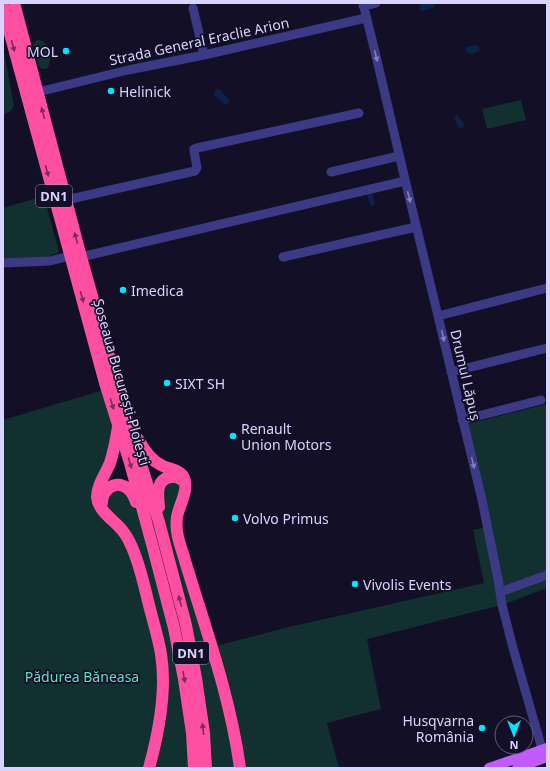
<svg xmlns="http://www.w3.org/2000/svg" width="550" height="771" viewBox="0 0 550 771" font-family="'Noto Sans',sans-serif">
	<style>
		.green { fill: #12302f }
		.water { fill: #0c2248 }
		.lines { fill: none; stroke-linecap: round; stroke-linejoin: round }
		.minor { stroke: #3d3a85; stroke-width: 9 }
		.major { stroke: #c25bff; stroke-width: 10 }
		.highway { stroke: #ff4fa3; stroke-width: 12 }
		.oneway { fill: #7d2c5e }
		.oneway2 { fill: #837fbc }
		.poi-dot { fill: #00e5ff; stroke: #130f26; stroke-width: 1.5 }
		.labels { text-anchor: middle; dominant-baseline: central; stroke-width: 3.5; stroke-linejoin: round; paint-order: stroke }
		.shield { fill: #130f26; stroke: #9e99be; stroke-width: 1 }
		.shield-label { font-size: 13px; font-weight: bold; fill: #d9d4ff }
		.street-label { font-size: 14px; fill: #d9d4ff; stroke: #130f26 }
		.poi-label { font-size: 14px; fill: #d9d4ff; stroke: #130f26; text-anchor: start }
		.park-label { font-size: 14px; fill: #5fe0c0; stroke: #130f26 }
	</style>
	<rect width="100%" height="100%" fill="#130f26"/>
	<!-- green -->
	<path class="green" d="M37,40C39,40 42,40 44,42C50,46 55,77 39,67L33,44L34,42Z
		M3,47L14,106L11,111L3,115Z
		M521,100L526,120L487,129L482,109Z
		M44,196L59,252L48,257L3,260V208Z
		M107,389L118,426L99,487H109L133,495L174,628L194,768H3V420Z
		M547,404V588L502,605L367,639L381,709L327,723L339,768H206L204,733L159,522L161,482L180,479L178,513L212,647L289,627L484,583L473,530L487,527L464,425Z"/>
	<!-- water -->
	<path class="water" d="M423,3H434L435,7L421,11L419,4Z
		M478,45L480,51L471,54L468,53L466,51V48L468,46Z
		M217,89L221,90V91L230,101L225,105L216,96L214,95L215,91Z
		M457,115L464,123L463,127L459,128L454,118V117Z
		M372,193L375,204L373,206L370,205L367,194Z"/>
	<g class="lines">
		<!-- minor -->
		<path class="minor" d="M363,3L376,56L407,188L438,316L482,500L498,579L502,605L513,648L542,749
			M363,6L376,3
			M193,8L204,55
			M38,92L128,70L204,55L366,18
			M331,172L399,156
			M66,200L195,171L197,168L194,151V149L197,148L359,113
			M81,257L405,181
			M283,257L416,227
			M3,263L50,261L70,256
			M438,316L547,288
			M451,372L547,348
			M462,420L541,400
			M500,592L547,575"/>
		<!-- major -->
		<path class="major" d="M489,768L547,748
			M517,768L547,757"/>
		<!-- highway -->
		<path class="highway" d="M14,3L81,257L125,413L159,522L186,625L196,678L204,733L206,768
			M3,8L105,383L130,463L152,544L174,628L184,679L192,733L194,768
			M118,427C116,439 114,451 110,463C106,473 97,485 97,497C98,511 114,520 122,530C125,534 128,538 130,543C139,561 143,581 148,601C152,618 158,636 161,654C167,691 159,732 149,768
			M138,439C144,450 151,461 163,466C169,469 181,470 184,478C189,490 179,505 177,517C175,530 179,542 183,554C204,625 230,694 240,768
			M102,503C102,490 115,479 127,488C132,491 134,496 136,502
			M159,507C158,496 155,480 170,477C175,476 178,477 182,480"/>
	</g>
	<!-- one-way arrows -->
	<defs><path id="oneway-solid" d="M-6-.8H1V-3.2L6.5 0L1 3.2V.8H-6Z"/></defs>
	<g class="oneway">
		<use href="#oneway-solid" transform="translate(13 46) rotate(75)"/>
		<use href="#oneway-solid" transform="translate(43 113) rotate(-105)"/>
		<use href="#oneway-solid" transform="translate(47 171) rotate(75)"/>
		<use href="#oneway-solid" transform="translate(76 238) rotate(-105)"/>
		<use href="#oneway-solid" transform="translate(82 297) rotate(74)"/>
		<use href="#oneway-solid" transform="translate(112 404) rotate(73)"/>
		<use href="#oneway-solid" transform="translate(130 463) rotate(73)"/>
		<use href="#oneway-solid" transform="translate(180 601) rotate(-105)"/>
		<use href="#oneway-solid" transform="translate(184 677) rotate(80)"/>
		<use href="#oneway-solid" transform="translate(203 729) rotate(-97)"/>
	</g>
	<g class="oneway2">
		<use href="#oneway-solid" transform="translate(376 56) rotate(76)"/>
		<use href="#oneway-solid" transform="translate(409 197) rotate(76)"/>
		<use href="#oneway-solid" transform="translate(443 336) rotate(77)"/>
		<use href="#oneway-solid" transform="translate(473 463) rotate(76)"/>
	</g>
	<!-- markers -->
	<g class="poi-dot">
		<circle cx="66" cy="51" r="4"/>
		<circle cx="111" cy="91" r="4"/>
		<circle cx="123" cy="290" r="4"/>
		<circle cx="167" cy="383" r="4"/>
		<circle cx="233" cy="436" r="4"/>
		<circle cx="235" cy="518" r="4"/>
		<circle cx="355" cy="584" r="4"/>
		<circle cx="482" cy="728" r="4"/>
	</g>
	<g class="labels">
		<!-- shield labels -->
		<g class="shield">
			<rect x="36" y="185" width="36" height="22" rx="3"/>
			<rect x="173" y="642" width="36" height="22" rx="3"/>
		</g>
		<g class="shield-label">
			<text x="54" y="196">DN1</text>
			<text x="191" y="653">DN1</text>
		</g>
		<!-- street labels -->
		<g class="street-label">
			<text transform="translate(199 41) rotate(-12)">Strada General Eraclie Arion</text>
			<text transform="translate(466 375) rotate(77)">Drumul Lăpuș</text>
			<text transform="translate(122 382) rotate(74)">Șoseaua București-Ploiești</text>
		</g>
		<!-- poi labels -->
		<g class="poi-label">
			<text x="58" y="51" text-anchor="end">MOL</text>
			<text x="119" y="91">Helinick</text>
			<text x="131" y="290">Imedica</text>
			<text x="175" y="383">SIXT SH</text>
			<text x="241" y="428">Renault<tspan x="241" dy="16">Union Motors</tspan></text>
			<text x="243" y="518">Volvo Primus</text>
			<text x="363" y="584">Vivolis Events</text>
			<text x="474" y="720" text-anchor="end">Husqvarna<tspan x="474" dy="16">România</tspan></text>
		</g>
		<!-- park labels -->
		<g class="park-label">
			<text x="82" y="676">Pădurea Băneasa</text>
		</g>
	</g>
	<!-- border -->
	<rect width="550" height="771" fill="none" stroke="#d9d4ff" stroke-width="8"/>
	<!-- north arrow -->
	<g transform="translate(514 735) rotate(180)"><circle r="19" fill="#130f26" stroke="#625e7d"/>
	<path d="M0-3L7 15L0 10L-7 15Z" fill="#00e5ff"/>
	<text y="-6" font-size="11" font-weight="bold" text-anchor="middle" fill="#d9d4ff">N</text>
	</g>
</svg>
